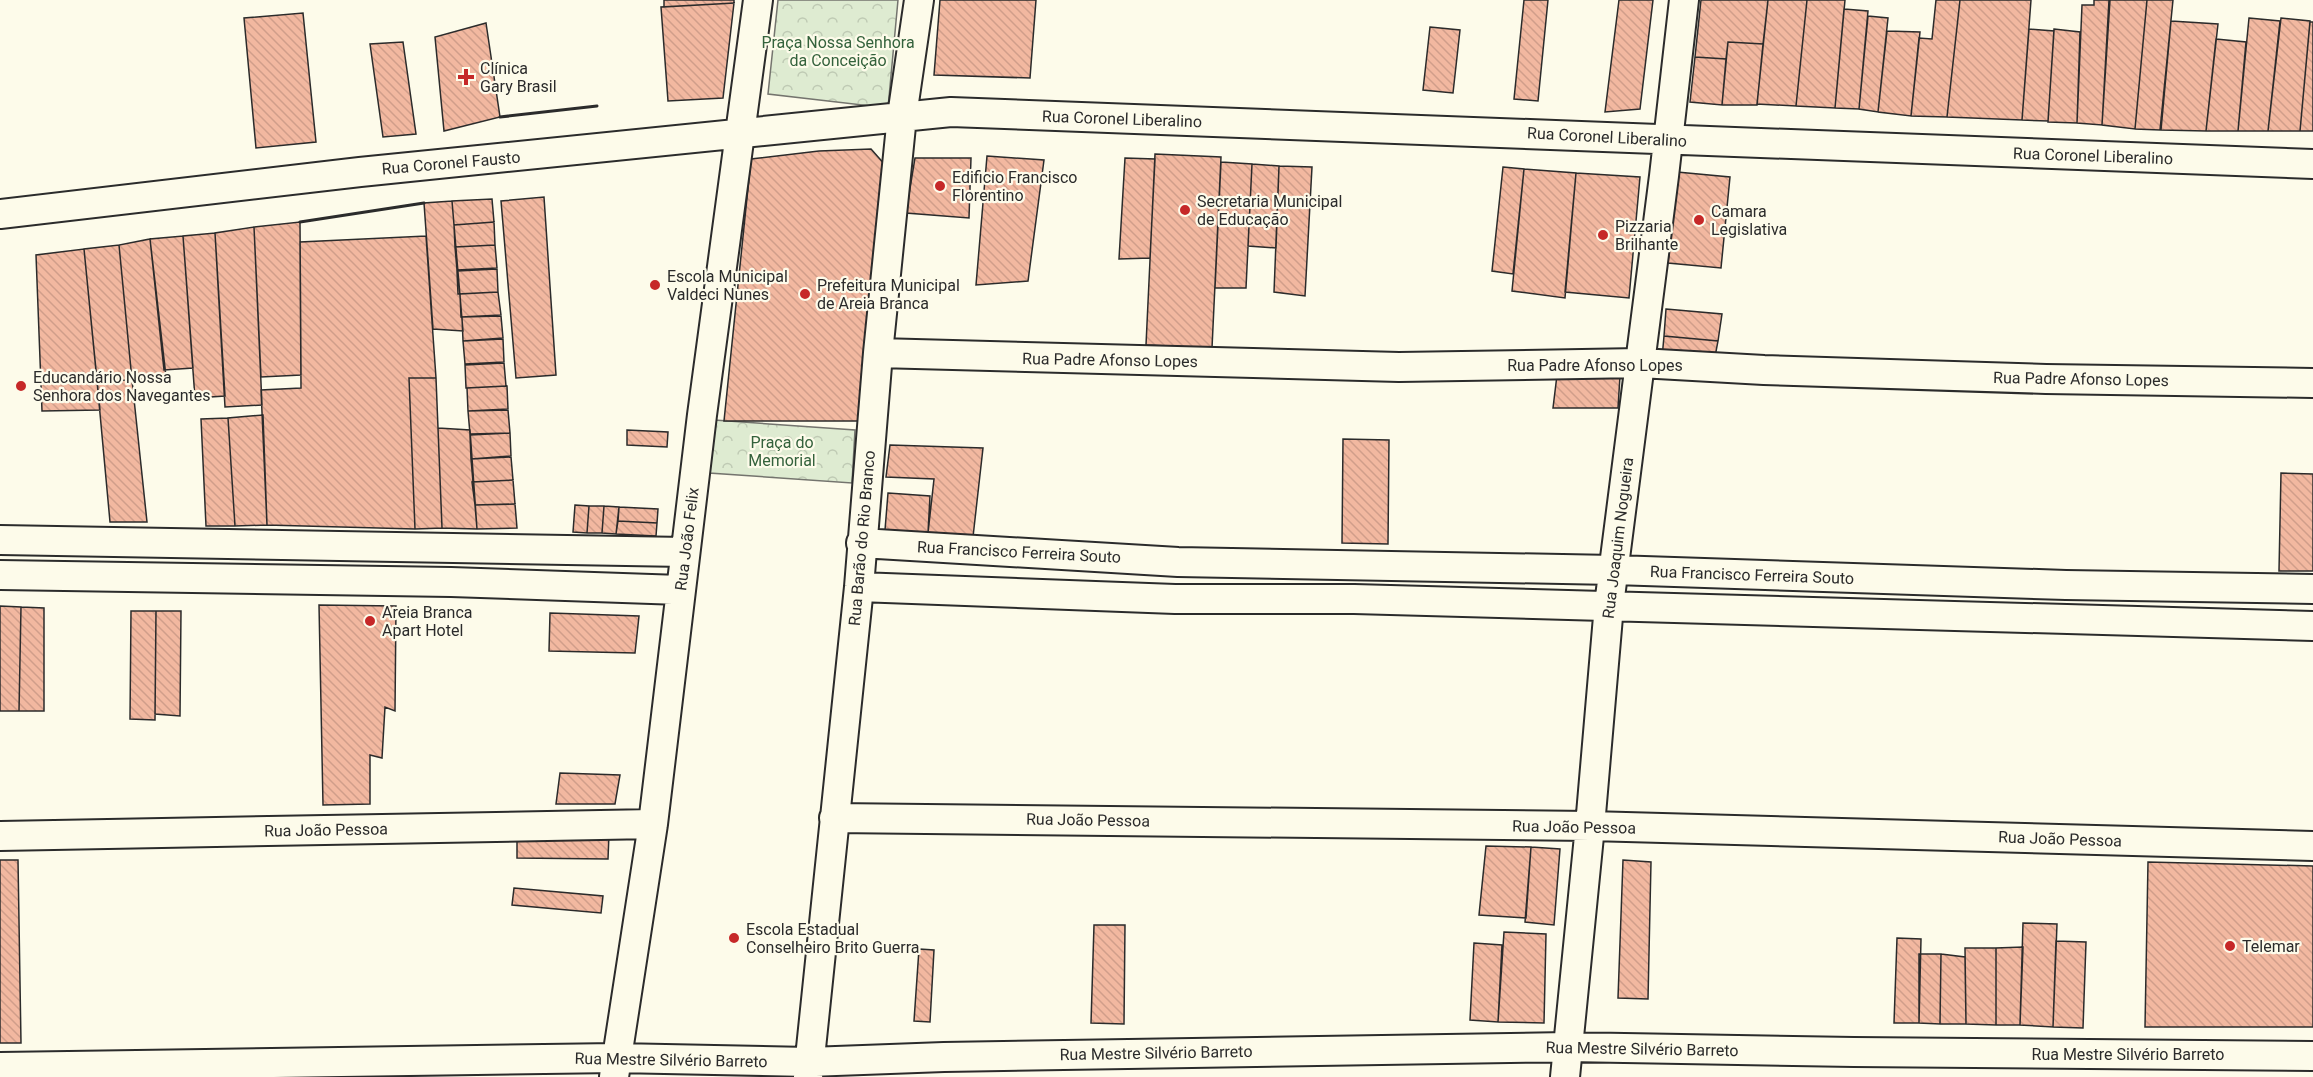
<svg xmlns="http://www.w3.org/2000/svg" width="2313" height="1077" viewBox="0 0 2313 1077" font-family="Roboto,sans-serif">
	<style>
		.park { fill: url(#park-crowns); stroke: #74746e; stroke-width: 1.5 }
		.building { fill: url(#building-back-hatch); stroke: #2b2b2b; stroke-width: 1.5 }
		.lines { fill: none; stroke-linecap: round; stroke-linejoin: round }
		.minor-casing { stroke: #2b2b2b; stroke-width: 32 }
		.minor { stroke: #fdfbea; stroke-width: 28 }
		.wall { stroke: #2b2b2b; stroke-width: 3 }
		.poi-dot { fill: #c62828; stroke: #fdfbea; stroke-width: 2 }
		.labels { text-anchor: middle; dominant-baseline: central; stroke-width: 4.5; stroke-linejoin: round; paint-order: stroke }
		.park-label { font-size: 16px; fill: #34623c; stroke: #fdfbea }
		.poi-label { font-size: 16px; fill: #2b2b2b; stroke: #fdfbea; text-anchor: start }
		.street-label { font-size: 16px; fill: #2b2b2b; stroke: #fdfbea }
	</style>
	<defs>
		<pattern id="park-crowns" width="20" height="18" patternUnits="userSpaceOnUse" patternTransform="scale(1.5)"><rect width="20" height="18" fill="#deebd1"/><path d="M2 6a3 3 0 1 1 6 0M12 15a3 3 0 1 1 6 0" fill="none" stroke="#bfcab4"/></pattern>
		<pattern id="building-back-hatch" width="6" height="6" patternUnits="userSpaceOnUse" patternTransform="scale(1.5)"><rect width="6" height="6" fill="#f2b8a0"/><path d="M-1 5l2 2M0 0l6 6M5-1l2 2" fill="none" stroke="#d09e8a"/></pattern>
	</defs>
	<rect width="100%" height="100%" fill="#fdfbea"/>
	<!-- park -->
	<path class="park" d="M778,0H898L888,108L768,94Z
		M714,420L855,430L852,483L709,473Z"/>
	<!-- building -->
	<path class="building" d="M664,0H734V3L664,7Z
		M940,0H1036L1030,78L934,75Z
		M1524,0H1548L1538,101L1514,99Z
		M1619,0H1653L1640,109L1605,112Z
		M1701,0H1768L1763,44L1728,42L1726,59L1695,57Z
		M1768,0H1807L1796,106L1757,104Z
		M1807,0H1845L1835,108L1796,106Z
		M1936,0H1960L1947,117L1911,116L1919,38L1932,39Z
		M1960,0H2031L2022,120L1947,117Z
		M2094,0H2109L2102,125L2077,123L2082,5H2094Z
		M2110,0H2147L2135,129L2102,125Z
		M2147,0H2173L2160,130L2135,129Z
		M734,3L723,98L668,101L661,7Z
		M1844,9L1868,11L1859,109L1835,108Z
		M303,13L316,142L256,148L244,18Z
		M1868,16L1888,18L1878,112L1859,109Z
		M2249,18L2280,21L2268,131H2238Z
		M2281,18L2310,21L2300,131H2268Z
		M2171,21L2218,24L2206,131L2161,130Z
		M2310,22H2313V131H2300Z
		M486,23L500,117L444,131L435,37Z
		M1430,27L1460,30L1453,93L1423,90Z
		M2029,29L2054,31L2048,121L2022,120Z
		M2054,29L2080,32L2077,123L2048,122Z
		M1887,31L1920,32L1911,116L1878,112Z
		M2216,39L2246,42L2238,131H2206Z
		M403,42L416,134L383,137L370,44Z
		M1728,42L1763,44L1757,105H1722Z
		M1695,57L1726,59L1722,105L1690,102Z
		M871,149L887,167L860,421H724L751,159L819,151Z
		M1155,154L1221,157L1212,348L1146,345Z
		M987,156L1044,160L1028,281L976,285Z
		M915,158H971L969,218L906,213Z
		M1125,158L1155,159L1150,258L1119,259Z
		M1221,162L1252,164L1246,288H1215Z
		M1252,164L1279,166L1276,248L1248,246Z
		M1279,166L1312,167L1305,296L1274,292Z
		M1503,167L1524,169L1513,274L1492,271Z
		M1524,169L1576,173L1565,298L1512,291Z
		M1677,172L1730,177L1721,268L1668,263Z
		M1576,173L1640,177L1629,298L1565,292Z
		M544,197L556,375L516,378L501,201Z
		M492,199L494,222L454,225L452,201Z
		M452,201L454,225L463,331L433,329L424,203Z
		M300,222L301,375L261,377L254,227Z
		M494,222L495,245L455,247L454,225Z
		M254,227L262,405L225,407L215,233Z
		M215,233L225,396L195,398L183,236Z
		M183,236L193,368L164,370L150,239Z
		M426,236L436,378H409L415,529L267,525L261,390L301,388L300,242Z
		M150,239L166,376L132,380L119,245Z
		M119,245L132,380L97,381L84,249Z
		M495,245L497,268L457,270L455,247Z
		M84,249L100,410L42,411L36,255Z
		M497,269L498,292L458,294L457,271Z
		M498,292L501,315L461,317L460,294Z
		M1666,309L1722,314L1718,341L1664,336Z
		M501,316L503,338L463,341L462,317Z
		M1664,336L1718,341L1714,362L1662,358Z
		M503,339L504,362L465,364L463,341Z
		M504,363L506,386L466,388L465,365Z
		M1557,375L1620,376L1618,408H1553Z
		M409,378H436L442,528L415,529Z
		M132,380L147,522H110L97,381Z
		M507,386L508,409L468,411L467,388Z
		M508,410L510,433L470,434L468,411Z
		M263,415L267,525L235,526L228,418Z
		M228,418L235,526H206L201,419Z
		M438,428L470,430L477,529L442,528Z
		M627,430L668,432L667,447L627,445Z
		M510,433L511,456L471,459L470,435Z
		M1343,439L1389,440L1388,544L1342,543Z
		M890,445L983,448L973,537L928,533L934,479L886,477Z
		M511,457L513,480L473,482L471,459Z
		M2281,473L2313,474V571H2279Z
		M513,480L515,504L475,505L472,482Z
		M888,493L930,496L928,533L885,530Z
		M515,504L517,528L477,529L475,505Z
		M575,505L589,506L587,533L573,532Z
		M589,506H604L602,533H587Z
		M604,506L619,507L616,534L602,533Z
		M619,507L658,509L657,523L618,521Z
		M618,521L657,523L656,536L616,534Z
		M319,605L396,606L395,711L385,707L382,758L370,755V804L323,805Z
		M0,606L21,607L19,711H0Z
		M21,607L44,608V711H19Z
		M131,611H156L155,720L130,719Z
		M156,611H181L180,716L155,714Z
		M550,613L639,616L635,653L549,651Z
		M560,773L620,775L615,804H556Z
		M609,834L608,859L517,858V835Z
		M1486,846L1531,847L1526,918L1479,915Z
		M1531,847L1560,849L1554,925L1525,922Z
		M0,860H18L21,1043H0Z
		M1623,860L1651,862L1648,999L1618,998Z
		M2148,862L2313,866V1027H2145Z
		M514,888L603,896L601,913L512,905Z
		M2023,923L2057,924L2053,1027L2020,1025Z
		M1094,925H1125L1124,1024L1091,1023Z
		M1504,932L1546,934L1544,1023L1498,1022Z
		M1897,938L1921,939L1919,1023H1894Z
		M2056,941L2086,942L2083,1028L2053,1027Z
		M1474,943L1502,945L1498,1022L1470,1020Z
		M2023,947L2020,1025H1996V948Z
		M1965,948H1996V1025L1966,1024Z
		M919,949L934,950L930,1022L914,1021Z
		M1919,954H1941L1940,1024L1919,1023Z
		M1941,954L1965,957L1966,1024H1940Z"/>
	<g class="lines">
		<!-- minor casing -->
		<g class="minor-casing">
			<path id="minor" d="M0,214L360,172L951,112L2313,164
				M878,353L1399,367L1640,363L1764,370L2046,379L2313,383
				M0,540L685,552
				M861,543L1178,562L1614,570L2066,585L2313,589
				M0,575L451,582L680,590
				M859,587L1175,599H1354L2313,626
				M834,818L1590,826L2313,846
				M0,836L653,824
				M0,1067L616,1058L809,1062L944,1057L1568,1047L1854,1052L2313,1056
				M614,1077L653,824L702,415L758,0
				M808,1077L859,587L878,353L902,116L919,0
				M1565,1077L1590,826L1609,605L1664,176L1684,0"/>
		</g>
		<!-- minor -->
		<use href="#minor" class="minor"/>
		<!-- wall -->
		<path class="wall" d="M500,117L597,106
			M300,222L424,203"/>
	</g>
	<!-- markers -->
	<g class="poi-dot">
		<path d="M463 68h6v6h6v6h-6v6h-6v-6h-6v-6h6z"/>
		<circle cx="940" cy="186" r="6"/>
		<circle cx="1185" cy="210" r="6"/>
		<circle cx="1699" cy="220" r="6"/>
		<circle cx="1603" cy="235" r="6"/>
		<circle cx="655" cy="285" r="6"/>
		<circle cx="805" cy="294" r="6"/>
		<circle cx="21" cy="386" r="6"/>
		<circle cx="370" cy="621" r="6"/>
		<circle cx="734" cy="938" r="6"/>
		<circle cx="2230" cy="946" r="6"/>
	</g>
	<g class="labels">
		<!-- park labels -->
		<g class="park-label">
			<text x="838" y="42">Praça Nossa Senhora<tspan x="838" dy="18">da Conceição</tspan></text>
			<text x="782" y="442">Praça do<tspan x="782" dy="18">Memorial</tspan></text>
		</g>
		<!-- poi labels -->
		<g class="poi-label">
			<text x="480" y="68">Clínica<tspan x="480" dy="18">Gary Brasil</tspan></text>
			<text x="952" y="177">Edificio Francisco<tspan x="952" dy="18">Florentino</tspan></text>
			<text x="1197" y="201">Secretaria Municipal<tspan x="1197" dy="18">de Educação</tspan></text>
			<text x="1711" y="211">Camara<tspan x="1711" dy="18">Legislativa</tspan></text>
			<text x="1615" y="226">Pizzaria<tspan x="1615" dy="18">Brilhante</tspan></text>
			<text x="667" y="276">Escola Municipal<tspan x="667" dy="18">Valdeci Nunes</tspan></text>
			<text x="817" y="285">Prefeitura Municipal<tspan x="817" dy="18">de Areia Branca</tspan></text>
			<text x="33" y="377">Educandário Nossa<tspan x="33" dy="18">Senhora dos Navegantes</tspan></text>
			<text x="382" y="612">Areia Branca<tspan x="382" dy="18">Apart Hotel</tspan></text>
			<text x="746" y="929">Escola Estadual<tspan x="746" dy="18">Conselheiro Brito Guerra</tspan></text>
			<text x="2242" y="946">Telemar</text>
		</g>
		<!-- street labels -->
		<g class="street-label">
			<text transform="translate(1122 119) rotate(2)">Rua Coronel Liberalino</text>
			<text transform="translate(1607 137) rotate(3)">Rua Coronel Liberalino</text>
			<text transform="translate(2093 156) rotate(2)">Rua Coronel Liberalino</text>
			<text transform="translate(451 163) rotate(-5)">Rua Coronel Fausto</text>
			<text transform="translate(1110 360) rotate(1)">Rua Padre Afonso Lopes</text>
			<text x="1595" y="365">Rua Padre Afonso Lopes</text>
			<text transform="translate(2081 379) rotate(1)">Rua Padre Afonso Lopes</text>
			<text transform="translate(862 538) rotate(-85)">Rua Barão do Rio Branco</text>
			<text transform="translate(1618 538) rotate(-83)">Rua Joaquim Nogueira</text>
			<text transform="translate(687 539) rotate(-83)">Rua João Felix</text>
			<text transform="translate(1019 552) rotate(3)">Rua Francisco Ferreira Souto</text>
			<text transform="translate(1752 575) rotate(2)">Rua Francisco Ferreira Souto</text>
			<text transform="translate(1088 820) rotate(1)">Rua João Pessoa</text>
			<text transform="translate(1574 827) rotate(1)">Rua João Pessoa</text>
			<text transform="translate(326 830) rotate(-1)">Rua João Pessoa</text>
			<text transform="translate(2060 839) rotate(2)">Rua João Pessoa</text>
			<text transform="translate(1642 1049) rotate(1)">Rua Mestre Silvério Barreto</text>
			<text transform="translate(1156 1053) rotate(-1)">Rua Mestre Silvério Barreto</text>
			<text x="2128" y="1054">Rua Mestre Silvério Barreto</text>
			<text transform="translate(671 1060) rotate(1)">Rua Mestre Silvério Barreto</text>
		</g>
	</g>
</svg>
